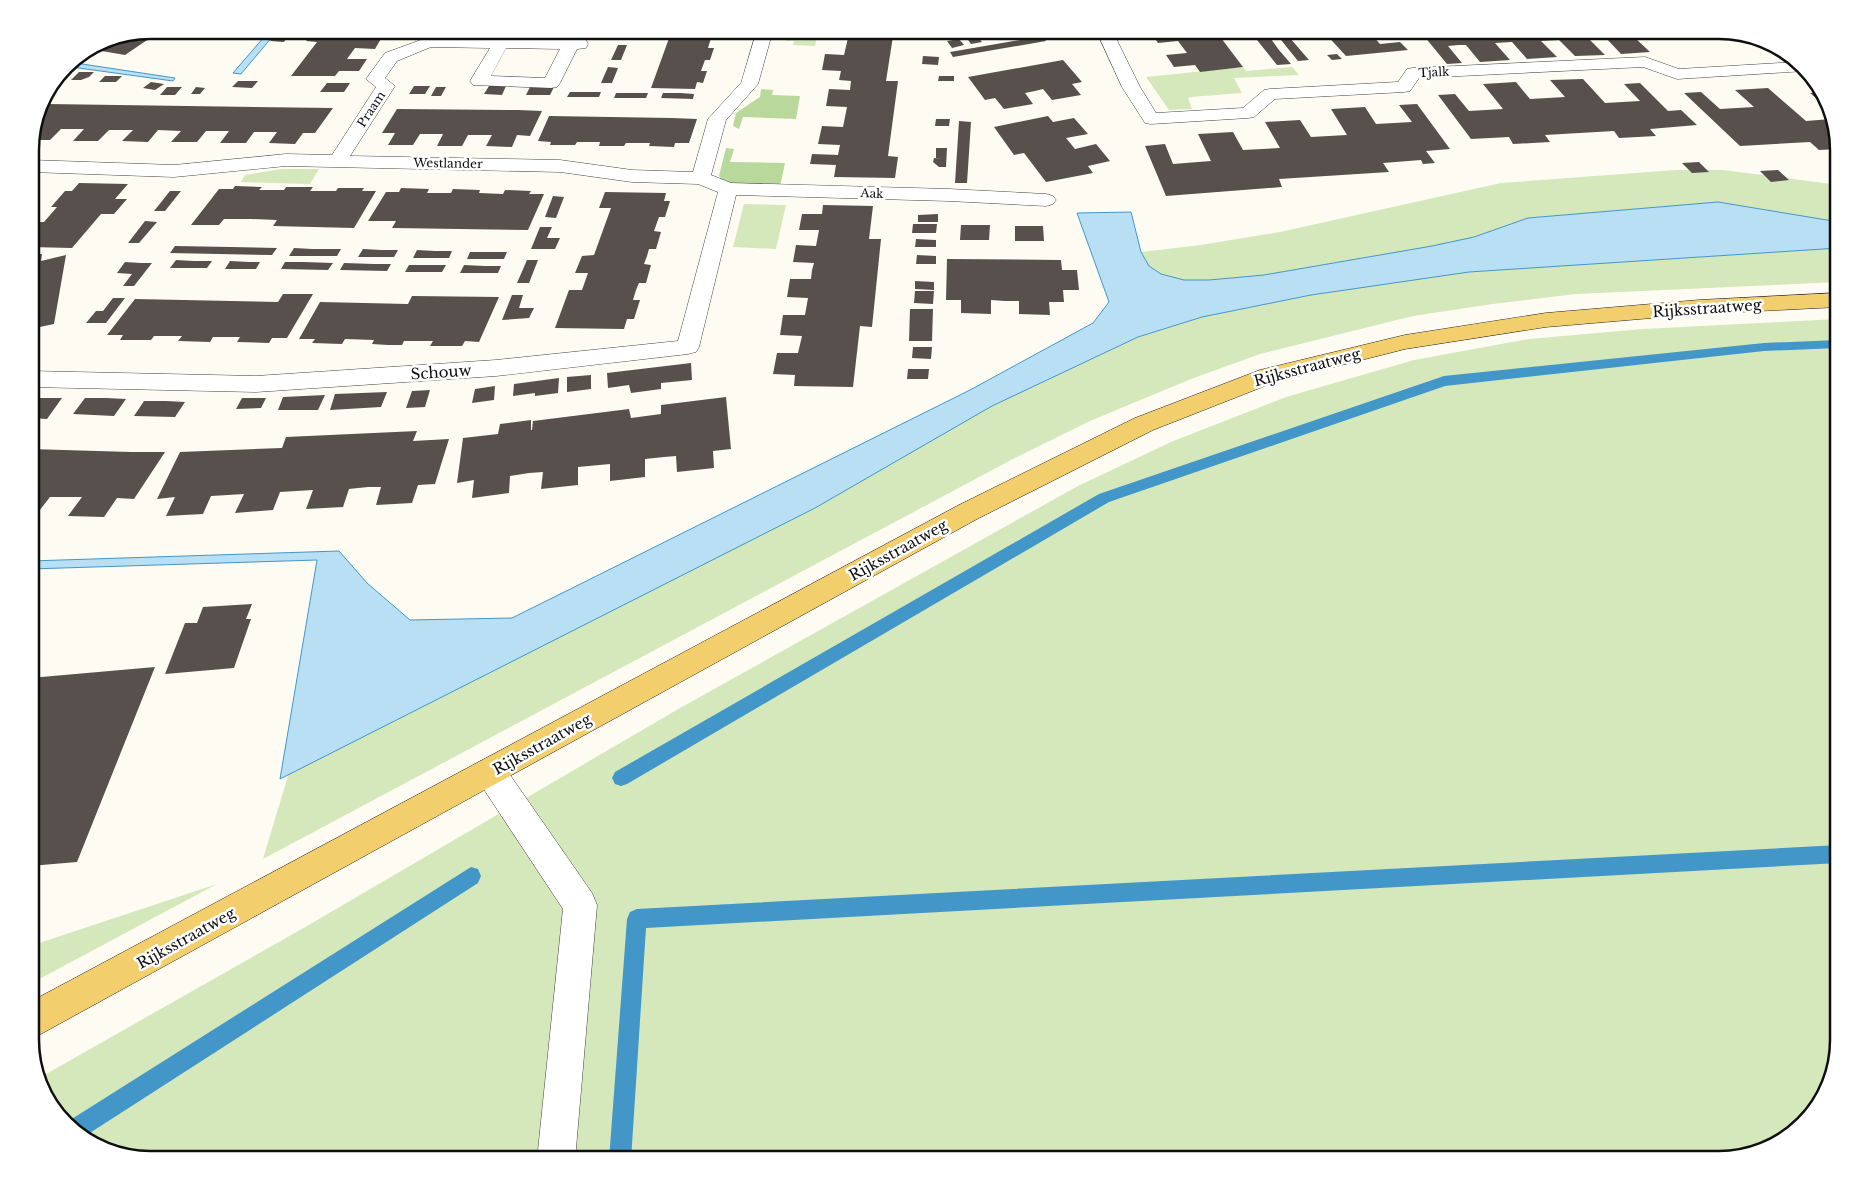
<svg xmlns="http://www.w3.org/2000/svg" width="1869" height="1190" viewBox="0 0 1869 1190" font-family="'Libre Baskerville',serif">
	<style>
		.green { fill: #d4e8bc }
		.forest { fill: #b9d89c }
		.water { fill: #b8dff4; stroke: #4296c8 }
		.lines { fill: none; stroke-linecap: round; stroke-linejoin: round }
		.stream { fill: #4296c8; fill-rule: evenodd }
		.building { fill: #57504c }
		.minor-casing { stroke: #424242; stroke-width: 1 }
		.major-casing { stroke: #202020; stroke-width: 1 }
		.minor { fill: #fff; fill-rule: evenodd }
		.major { fill: #f3ce6d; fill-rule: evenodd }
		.labels { text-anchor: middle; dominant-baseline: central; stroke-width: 5; stroke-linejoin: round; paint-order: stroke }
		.far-street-label { font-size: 12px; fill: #0f0f0f; stroke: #fff }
		.street-label { font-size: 15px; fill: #0f0f0f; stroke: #fff }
		.rim { fill: none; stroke: #0f0f0f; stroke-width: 2.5 }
	</style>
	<rect width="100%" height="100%" fill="#fefcf2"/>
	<!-- green -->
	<path class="green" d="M789,30H818L815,46L793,45L794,41H786Z
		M1243,67L1246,71L1292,67L1299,75L1234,78L1242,93L1191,97L1188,98L1192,109L1169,110L1146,77Z
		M281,169H319L310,184L241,182L245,175Z
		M1676,170H1723L1839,185V222L1718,202L1528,218L1474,237L1432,246L1264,275L1209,280H1184L1161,274L1149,266L1141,252L1201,245L1280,232L1501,183Z
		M744,204L786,205L776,249L733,247Z
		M1839,248V282L1576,294L1493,304L1413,316L1260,354L1191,379L1090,421L1013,459L263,859L296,749L949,423L1138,337L1202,317L1311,295L1469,272Z
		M1839,319V1040L1819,1106L1779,1144L1719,1160H150L84,1140L46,1100L39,1078L307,926L680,708L1078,486L1171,442L1286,397L1414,360L1529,339L1643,329Z
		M217,884L30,984V946Z"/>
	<!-- forest -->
	<path class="forest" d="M761,89L773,90L772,95L800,96L796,119L743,117L739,129L733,126L736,113L760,97Z
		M726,148L734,149L730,162L785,163L780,186L726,184L719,176Z"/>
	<!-- water -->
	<path class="water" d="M270,30H278L241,74L233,73Z
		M69,62L175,78L173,81L64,66Z
		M1718,202L1839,222V248L1469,272L1311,295L1202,317L1138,337L992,406L815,508L280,779L317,560L30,569V561L339,551L367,583L410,620L512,618L970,390L1093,323L1109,302L1077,213L1131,212L1141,252L1149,266L1161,274L1184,280H1209L1264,275L1432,246L1474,237L1528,218Z"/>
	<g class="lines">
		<!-- stream -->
		<path class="stream" d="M1839,340V348L1764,351L1445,386L1109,502L627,784L621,786L615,784L612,778L615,772L1099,494L1444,376L1764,343Z
			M1839,845V863L646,928L631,1160H609L627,919L630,912L637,909Z
			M471,867L478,869L481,876L478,883L82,1138L67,1122Z"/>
	</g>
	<!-- building -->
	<path class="building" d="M150,30H162L125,55L90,49L104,39Z
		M354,30H367L363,37H382L375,49L355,48L347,59H367L359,71H339L335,76H291L317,42L306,41L315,31Z
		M453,30H475L474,33L451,32Z
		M497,30H520L518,33H495Z
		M540,30H563L561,34L539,33Z
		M624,30H634L630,38H620Z
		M672,30H719L717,38H711L708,48H714L710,60H705L701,71H707L703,83L697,82L695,89L651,88Z
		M830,30H894L886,81H898L888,156L898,157L895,178L834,177L836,165L810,164L812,154L838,155L840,145L818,144L822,126L843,127L847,107L826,106L829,89L850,90L851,81L839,80L841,71L822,70L825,54L844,55L848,38L829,37Z
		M961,30H972L982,42L971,44Z
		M1009,30H1048L1049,31L1015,37Z
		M1165,30H1215L1243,67L1200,72L1195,65L1174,67L1166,55L1187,53L1178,41L1158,43L1150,31Z
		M1248,30H1264L1268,35L1253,36Z
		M1273,30H1283L1309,60L1298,61Z
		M1322,30H1389L1392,33L1372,35L1380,44L1400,42L1408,50L1346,56Z
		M1419,30H1638L1644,35L1633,36L1650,52L1621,54L1605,37L1588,38L1605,55L1575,56L1559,40L1541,41L1557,57L1527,59L1512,42L1495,43L1510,60L1480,62L1466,45H1458L1448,46L1462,63L1447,64Z
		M1666,30H1710V32L1670,34Z
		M1043,36L1046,41L953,57L950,52Z
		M274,37H287L284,42L270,41Z
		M959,39L964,45L952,48L947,41Z
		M1271,39L1279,50L1291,64L1277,65L1257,40Z
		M618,45H627L621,60H611Z
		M1337,54L1342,59L1332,60L1327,55Z
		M923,56L939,57L938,65L922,64Z
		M1063,60L1082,82L1072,84L1081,95L1052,100L1043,89L1035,91L1025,93L1033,104L1004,109L995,98L985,100L968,77Z
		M608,67L618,68L612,83H601Z
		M79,72H94L89,77L81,80H71Z
		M105,76H122L116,82H99Z
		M939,76H954V81H938Z
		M1583,79L1605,103L1640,101L1624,84L1640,83L1668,111L1681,110L1697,125L1650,129L1656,136L1619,138L1614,131L1545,135L1550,142L1513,144L1509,137L1471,139L1438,95L1455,94L1469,111L1503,109L1483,84L1516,82L1530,99L1548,98L1565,97L1550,80Z
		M238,81H258L252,88L232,87Z
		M151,82L164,84L155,90L143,88Z
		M327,83H350L344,92H320Z
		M414,86H430L425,94H409Z
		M489,86H506L502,95L484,94Z
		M167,87H182L175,95H160Z
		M196,87L205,88L200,94H191Z
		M436,87H446L441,96H431Z
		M530,87H554L550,95H526Z
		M1768,88L1806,121L1831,119L1839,149L1819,150L1810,142L1740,146L1684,93L1701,92L1720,109L1754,107L1735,90Z
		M570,92H601L599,97H567Z
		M1824,92L1828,108L1810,93Z
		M616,93H648L646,98H614Z
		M663,93H680L694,94L693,99L661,98Z
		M47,104L118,105L333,108L315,133H303L295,144L269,143L277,132H254L246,143H220L229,131H206L197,142H171L181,131L158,130L148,142L122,141L133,130H109L98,141H73L84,129H61L50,140H31L35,128H34L37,114Z
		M1417,104L1450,149L1426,151L1435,163L1423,164L1421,160L1383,163L1389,172L1279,179L1282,187L1166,196L1145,146L1165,144L1173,164L1211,161L1198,134L1233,132L1243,150L1280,148L1265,122L1300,120L1311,137L1347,135L1331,109L1365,107L1376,124L1412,122L1399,105Z
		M397,109L518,110L542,111L530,136L517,135L512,147L486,146L492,135H468L462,146H437L443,134H420L413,145H388L395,133H382Z
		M549,116L672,118L697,119L689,143H675L674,147L649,146L650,143H626L624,146H599L600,142H577L575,145H550L551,142L538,141Z
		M1048,116L1053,122L1074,118L1088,134L1066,138L1075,149L1096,144L1110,161L1088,166L1093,173L1046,182L1024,153L1014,155L994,127Z
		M936,119H950L949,126H935Z
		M959,121L971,122L967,183H955Z
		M936,148H947L946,167H939L933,162L934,158L943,159L936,158Z
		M1699,162L1709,172L1692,173L1682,163Z
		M1778,170L1789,180L1771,182L1760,171Z
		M79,183L128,184L115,199H127L114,214H101L72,248L30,247V229L37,222H44L57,207H51L65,191H72Z
		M235,186L262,187L259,190H284L286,187H313L310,191H336L338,188H364L362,191H376L354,228L273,226L277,220L251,219H224L219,225H191L219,189H233Z
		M401,188L429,189L427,193H451L453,189L480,190L479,193L503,194L505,190L531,191L529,194H544L528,230L392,228L396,221H368L386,192H399Z
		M170,191H181L165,211H154Z
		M605,192L666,193L664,201H670L665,217H659L654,231L661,232L656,249H649L647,256L644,264L651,265L646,283H639L636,290L633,300H640L634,319H627L624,329L555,328L569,290H582L588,273H575L582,256L594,255L611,208H599Z
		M553,196L564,197L556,218L545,217Z
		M823,205L873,206L869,239H881L872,327L860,326L853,387L794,386L795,375L773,374L777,353H798L802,336L780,335L783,315H805L808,298L787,297L790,279H811L812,270L814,263L793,262L796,245L816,246L819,230H799L802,214H822Z
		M938,214V222H918V215Z
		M145,221L157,222L139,243H128Z
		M913,224H937L936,233H912Z
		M961,225H990L989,240H960Z
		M1015,226H1043L1044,241H1015Z
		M540,227H552L547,238H560L555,249H531Z
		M916,239L936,240V247H915Z
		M175,246L231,247L277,248L272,255L170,253Z
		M294,248L312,249H341L337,256H289Z
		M363,249L382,250H398L394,257H358Z
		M417,250L435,251H452L449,258H413Z
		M470,252H507L504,259H467Z
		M30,254H42L41,261L66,255L54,324L30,329Z
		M917,255L936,256V264H916Z
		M947,259L1061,260L1062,270H1077L1079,290H1063L1064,302H1049L1050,315L1019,314V301H1005L991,300V314L961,313V300H946Z
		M176,260L194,261H212L207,268H170Z
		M527,260H538L529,283H517Z
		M230,261L249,262H260L256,269H225Z
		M125,262L141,263H152L134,286H123L132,274L117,273Z
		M285,262H304L333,263L328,270L281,269Z
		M344,263L374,264H391L387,271L340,270Z
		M409,265H446L442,272H405Z
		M464,265L485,266H501L498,273H460Z
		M915,281L934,282V290L915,289Z
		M915,291H934L933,304L914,303Z
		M283,294H313L287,338H272L269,343L237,342L240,337H213L210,342L178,341L182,336H154L151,340H120L123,335H107L135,299L278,302Z
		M512,295H523L519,308H534L529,318L502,320Z
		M412,296L499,297L479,342L465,341L462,346H430L433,341H404L402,345H388L372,344L374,340L345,339L342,344L312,343L315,339H299L320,302L408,304Z
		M113,298H125L106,323H86L96,311H103Z
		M910,309H933L932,341H909Z
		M913,347H932L931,359L912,358Z
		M691,363L692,380L661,383V389L631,393L629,385L608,388L607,373Z
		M908,369H929L928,379H907Z
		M591,375V389L567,392V377Z
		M559,378L558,393L535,396V393L513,396L514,384Z
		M495,386L494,400L472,403L475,389Z
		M430,390L425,407L406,408L412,391Z
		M387,392L381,407L330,410L335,394Z
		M325,395L318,410H278L283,397Z
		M726,397L731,449L713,451L714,468L677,472L676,456L664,457L645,459V477L610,481V464L578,467V485L541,489L543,472L529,473L510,476L509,493L472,498L474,480L457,483L463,438L498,434L500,424L531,420V430H532L533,421L629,409L631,418L661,414V405Z
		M30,398H62L47,419L30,418Z
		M85,398H106L126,399L114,416L73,414Z
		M242,398H266L261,408L236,409Z
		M144,401H166L185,402L175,417L134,416Z
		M417,431L413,441L449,439L435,484L418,485L412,503L376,505L381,487H368L349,489L343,507L306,509L313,490L280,492L273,510L235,513L244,494L228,495L211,496L203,514L166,516L175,497L157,499L180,452L282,448L286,437Z
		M30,449L131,452H165L134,499L117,498L104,517L68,516L82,497H50L36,515H30Z
		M252,604L246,619H251L234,668L165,674L185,623H197L203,607Z
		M155,667L77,862L30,866V678Z"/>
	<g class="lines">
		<!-- minor casing -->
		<g class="minor-casing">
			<path id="minor" d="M757,30H773L758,84L726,120L711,175L731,183L949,189L1046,194L1053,196L1056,200L1053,204L1046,206L949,201L736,195L699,347L696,352L688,354L496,376L256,392L30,387V371L256,376L496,360L678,341L718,192L698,184L632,182L560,172L286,166L174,177L30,172V160L174,165L286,154L332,155L376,87L366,79L385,53L429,37L580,39L586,40L588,44L586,48L577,49L560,83L557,87L551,88L473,85L470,81L490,48L431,47L397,61L385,78L395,86L350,156L560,160L632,170L693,172L708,119L741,83ZM506,48L560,49L545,78L491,76Z
				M1096,30H1112L1140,87L1156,113L1243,108L1264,90L1270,89L1398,82L1407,69L1413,68L1645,57L1679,69L1797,62L1805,71L1677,79L1643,67L1419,78L1410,91L1404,92L1275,99L1254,117L1248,118L1151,124L1145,123L1122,87Z
				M490,758L501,762L592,893L597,905L575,1160H537L563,909L479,782L475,772L479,762Z"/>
		</g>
		<!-- major casing -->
		<g class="major-casing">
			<path id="major" d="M1839,293V307L1699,314L1546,327L1405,349L1275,382L1153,430L977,519L30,1040V1002L959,505L1135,418L1260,370L1405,335L1546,313L1699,300Z"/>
		</g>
		<!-- minor -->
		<use href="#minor" class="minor"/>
		<!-- major -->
		<use href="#major" class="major"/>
	</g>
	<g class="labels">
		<!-- far-street labels -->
		<g class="far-street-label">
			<text transform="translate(1434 72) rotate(-3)">Tjalk</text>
			<text transform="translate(371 109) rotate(-57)">Praam</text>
			<text transform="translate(448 163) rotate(1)">Westlander</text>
			<text transform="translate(872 193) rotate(2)">Aak</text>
		</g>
		<!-- street labels -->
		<g class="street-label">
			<text transform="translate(1707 308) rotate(-4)">Rijksstraatweg</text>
			<text transform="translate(1307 367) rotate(-15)">Rijksstraatweg</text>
			<text transform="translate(441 372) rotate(-4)">Schouw</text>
			<text transform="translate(898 550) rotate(-29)">Rijksstraatweg</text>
			<text transform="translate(542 744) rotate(-29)">Rijksstraatweg</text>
			<text transform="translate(186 938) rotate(-29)">Rijksstraatweg</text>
		</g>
	</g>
	<!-- crop -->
	<path d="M0 0H1869V1190H0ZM150 39H1719A111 111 0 0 1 1830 150V1040A111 111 0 0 1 1719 1151H150A111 111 0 0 1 39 1040V150A111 111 0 0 1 150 39Z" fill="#fff" fill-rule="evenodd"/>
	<path class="rim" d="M150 39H1719A111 111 0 0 1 1830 150V1040A111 111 0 0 1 1719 1151H150A111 111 0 0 1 39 1040V150A111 111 0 0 1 150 39Z"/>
</svg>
